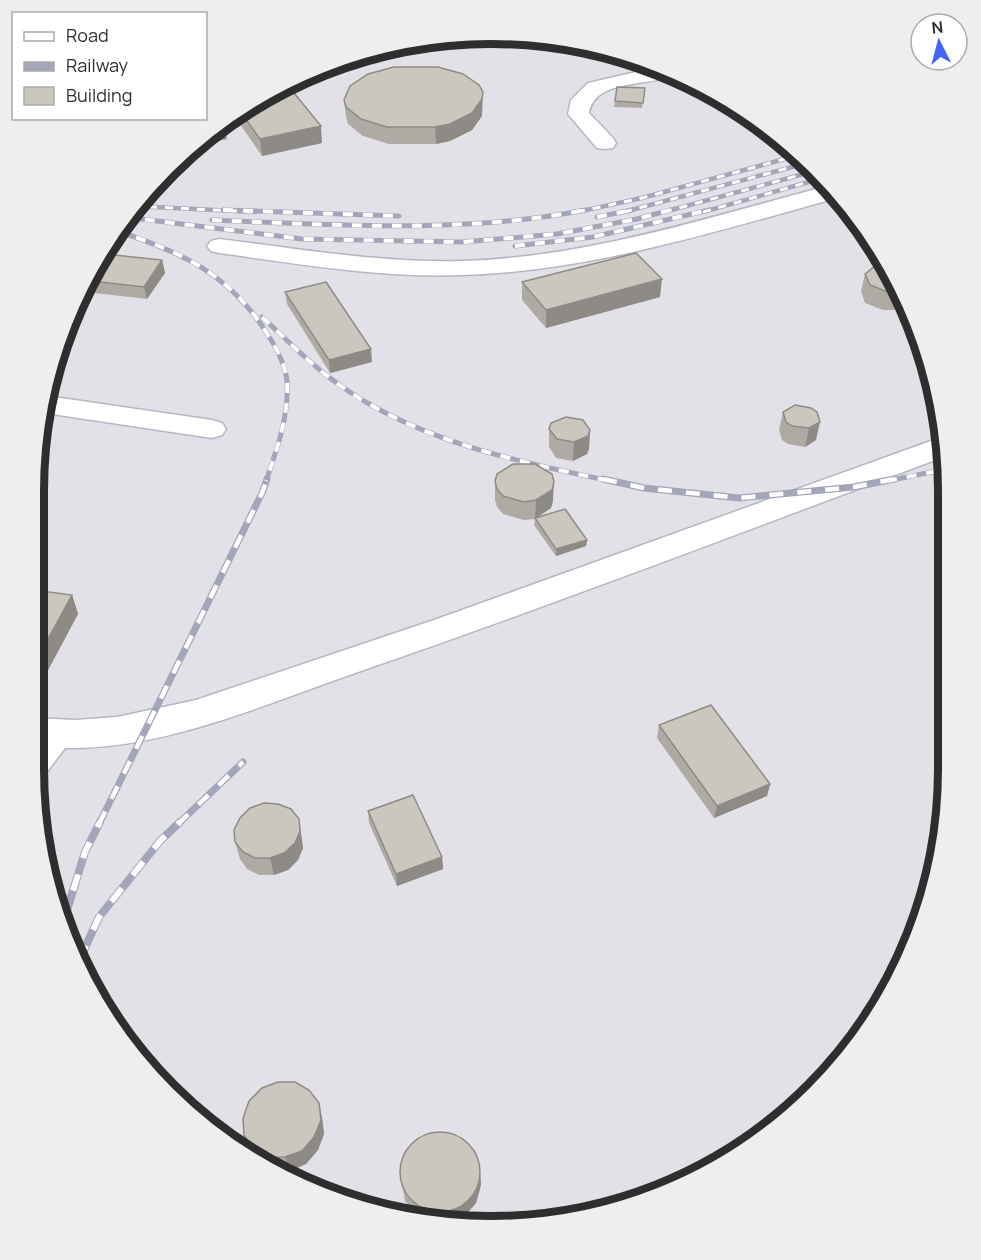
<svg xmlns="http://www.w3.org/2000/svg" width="981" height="1260" viewBox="0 0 981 1260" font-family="Manrope,sans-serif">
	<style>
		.industrial { fill: #e3e1e8 }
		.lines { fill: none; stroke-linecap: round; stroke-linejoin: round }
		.minor-casing { stroke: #b4b7c1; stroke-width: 3 }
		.minor { fill: #fff; fill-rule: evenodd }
		.rail-far3-casing { stroke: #a3a6b8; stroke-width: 4.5 }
		.rail-far2-casing { stroke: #a3a6b8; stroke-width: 5 }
		.rail-far1-casing { stroke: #a3a6b8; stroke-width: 7 }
		.rail-casing { stroke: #a3a6b8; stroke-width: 8 }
		.rail-far3 { stroke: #fff; stroke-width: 3; stroke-dasharray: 8; stroke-linecap: butt }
		.rail-far2 { stroke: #fff; stroke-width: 4; stroke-dasharray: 10; stroke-linecap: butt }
		.rail-far1 { stroke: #fff; stroke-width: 4.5; stroke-dasharray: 14; stroke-linecap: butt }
		.rail { stroke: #fff; stroke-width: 6; stroke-dasharray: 17; stroke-linecap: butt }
		.wall { fill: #afaba4 }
		.shaded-wall { fill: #8e8b86 }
		.building { fill: #cbc7bf; stroke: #8e8b86; stroke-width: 1.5 }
		.rim { fill: none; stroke: #2e2e2e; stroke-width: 8 }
	</style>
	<rect width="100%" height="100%" fill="#efe9e1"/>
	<!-- industrial -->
	<path class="industrial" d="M520,34L609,49L693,80L769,127L834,189L887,261L924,344L947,460L939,858L913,944L871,1024L814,1093L720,1166L609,1211L491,1227L372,1211L262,1166L167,1093L94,999L49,888L33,769L34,461L57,344L128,212L189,146L261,94L343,57L430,37Z"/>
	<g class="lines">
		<!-- minor casing -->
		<g class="minor-casing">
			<path id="minor" d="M658,67L676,74C650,88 596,77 589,113L613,138L616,143L613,148L605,149L597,148L568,114L571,100L588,83Z
				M831,185L840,197C717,231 592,271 463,275C381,278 300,264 219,253L211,251L207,246L211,241L219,239C300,249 381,263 463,261C589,257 709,217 831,185Z
				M47,396L212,420L222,423L226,429L222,435L212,438L45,413Z
				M942,437L946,456C750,529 555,604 358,672C265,704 164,750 65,748L46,773L34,777L33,718L75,720L117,717L196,700L437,619Z"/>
		</g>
		<!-- minor -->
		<use href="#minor" class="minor"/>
		<!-- rail-far3 casing -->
		<g class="rail-far3-casing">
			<path id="rail-far3" d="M133,206L255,212
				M577,212L642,198L799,155
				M624,212L807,163
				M664,212L815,171
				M703,212L823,178"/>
		</g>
		<!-- rail-far2 casing -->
		<g class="rail-far2-casing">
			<path id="rail-far2" d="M223,210L399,216
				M125,217L302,239L463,242L557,234L637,219L670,210
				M597,217L632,210
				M212,220C335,225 463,234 585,210
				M117,231C182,252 231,275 268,335C277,349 286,366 287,382C289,416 277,449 266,481
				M515,246L593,237L709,210
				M262,317C284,337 306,360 330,378C411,440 512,460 610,481
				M887,481L947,469"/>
		</g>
		<!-- rail-far1 casing -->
		<g class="rail-far1-casing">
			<path id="rail-far1" d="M603,479L644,488L739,498L854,487L894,479
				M99,824L262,493L267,479
				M178,824L243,762"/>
		</g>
		<!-- rail casing -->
		<g class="rail-casing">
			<path id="rail" d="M63,923L85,852L100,822
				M79,961L99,917L160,841L180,822"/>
		</g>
		<!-- rail-far3 -->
		<use href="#rail-far3" class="rail-far3"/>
		<!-- rail-far2 -->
		<use href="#rail-far2" class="rail-far2"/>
		<!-- rail-far1 -->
		<use href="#rail-far1" class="rail-far1"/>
		<!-- rail -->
		<use href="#rail" class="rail"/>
	</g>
	<!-- wall -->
	<path class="wall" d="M645,88L642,108L614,107L615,101Z
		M261,94L322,143L262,156L235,117L234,114Z
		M344,100L482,116L472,130L450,141L436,144H389L363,136L348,124L346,117Z
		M105,254L162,260L165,273L147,299L85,292Z
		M888,265L907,306L903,310H883L865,303L861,291L865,274Z
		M522,282L660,297L546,328L522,300Z
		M285,292L372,362L330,373L287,304Z
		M811,408L816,440L805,447L788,444L782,440L779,430L783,412Z
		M549,429L590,430L589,449L587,454L573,461L556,458L549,447Z
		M495,481L553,501L551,508L537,517L587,540L586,546L556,556L534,525L535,519L524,520L503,514L497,507L495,500Z
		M34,590L72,595L78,614L39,687L33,686Z
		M659,725L770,784L767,796L714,818L657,738Z
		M368,811L442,857L443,869L397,886L369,823Z
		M299,819L303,848L298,860L288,870L274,875H259L247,869L240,859L235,842Z
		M322,1117L324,1134L318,1150L306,1164L290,1171H274L258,1163L250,1149L244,1135Z
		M400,1170L480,1172L481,1185L476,1203L464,1217L454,1222L418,1218L415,1215L405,1201Z"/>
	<!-- shaded-wall -->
	<path class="shaded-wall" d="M552,39L561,41L552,42Z
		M301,79L302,85L287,88L286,83Z
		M483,92L482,116L472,130L450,141L436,144L435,127Z
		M321,126L322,143L262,156L260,139Z
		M225,127L227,139L188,147L212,130Z
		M162,260L165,273L147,299L144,287Z
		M662,279L660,297L546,328V310Z
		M905,302L907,306L903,310Z
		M371,349L372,362L330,373L329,360Z
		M820,422L816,440L805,447L809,428Z
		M590,430L589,449L587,454L573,461L574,442Z
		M554,482L553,501L551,508L535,519L536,500Z
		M587,540L586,546L556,556V549Z
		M72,595L78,614L39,687L33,672V666Z
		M770,784L767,796L714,818L717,806Z
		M299,819L303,848L298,860L288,870L274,875L270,858Z
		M442,857L443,869L397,886L396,874Z
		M319,1103L322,1117L324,1134L318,1150L306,1164L290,1171L285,1157Z
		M480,1172L481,1185L476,1203L464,1217L454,1222L448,1221L447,1213Z"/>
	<!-- building -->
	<path class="building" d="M394,67H438L463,74L479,85L483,92L482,99L472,113L450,124L435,127H387L361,119L346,107L344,100L350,86L368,74Z
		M299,77L301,79L289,82Z
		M617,87L645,88L643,103L615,101Z
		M290,88L321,126L260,139L239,110L264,93Z
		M222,123L225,127L212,130Z
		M636,253L662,279L546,310L522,282Z
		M105,254L162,260L144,287L91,281Z
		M888,265L900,292H888L870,285L865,274L875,266Z
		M326,282L371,349L329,360L285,292Z
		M795,405L811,408L817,412L820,422L809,428L792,426L786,422L783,412Z
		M566,417L583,420L590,430L588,436L574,442L557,439L549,429L551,423Z
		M513,464H535L552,474L554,482L552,490L536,500L524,502L503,496L497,489L495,481L497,474Z
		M565,509L587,540L556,549L535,518Z
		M34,590L72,595L33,666Z
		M711,705L770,784L717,806L659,725Z
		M413,795L442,857L396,874L368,811Z
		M264,803L278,804L291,809L299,819L300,831L295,843L284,853L270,858H255L243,852L235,842L234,830L240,818L250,808Z
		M278,1082H295L309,1090L319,1103L321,1120L314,1137L302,1151L285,1157L268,1158L253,1149L244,1135L243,1118L249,1101L262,1088Z
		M400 1172a40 40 0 1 1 80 0a40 40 0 1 1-80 0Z"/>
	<!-- crop -->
	<path d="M0 0H981V1260H0ZM491 44H491A447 447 0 0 1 938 491V769A447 447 0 0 1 491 1216H491A447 447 0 0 1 44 769V491A447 447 0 0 1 491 44Z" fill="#eee" fill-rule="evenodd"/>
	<path class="rim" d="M491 44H491A447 447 0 0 1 938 491V769A447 447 0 0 1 491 1216H491A447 447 0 0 1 44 769V491A447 447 0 0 1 491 44Z"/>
	<!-- legend -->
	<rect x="12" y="12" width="195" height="108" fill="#ffffff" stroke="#ababab" stroke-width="1.5"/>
	<rect x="24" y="32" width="30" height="9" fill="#ffffff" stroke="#ababab" stroke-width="1.5"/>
	<text x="66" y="42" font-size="18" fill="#2e2e2e">Road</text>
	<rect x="24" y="62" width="30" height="9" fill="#a3a6b8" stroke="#ababab" stroke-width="1.5"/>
	<text x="66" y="72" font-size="18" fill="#2e2e2e">Railway</text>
	<rect x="24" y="87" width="30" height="18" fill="#cbc7bf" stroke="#ababab" stroke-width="1.5"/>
	<text x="66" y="102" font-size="18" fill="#2e2e2e">Building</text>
	<!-- north arrow -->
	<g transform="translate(939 42) rotate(354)"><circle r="28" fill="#ffffff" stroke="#ababab" stroke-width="1.5"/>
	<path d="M0-4.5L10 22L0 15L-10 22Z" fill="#4264fb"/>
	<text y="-9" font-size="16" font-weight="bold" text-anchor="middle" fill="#2e2e2e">N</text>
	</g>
</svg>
